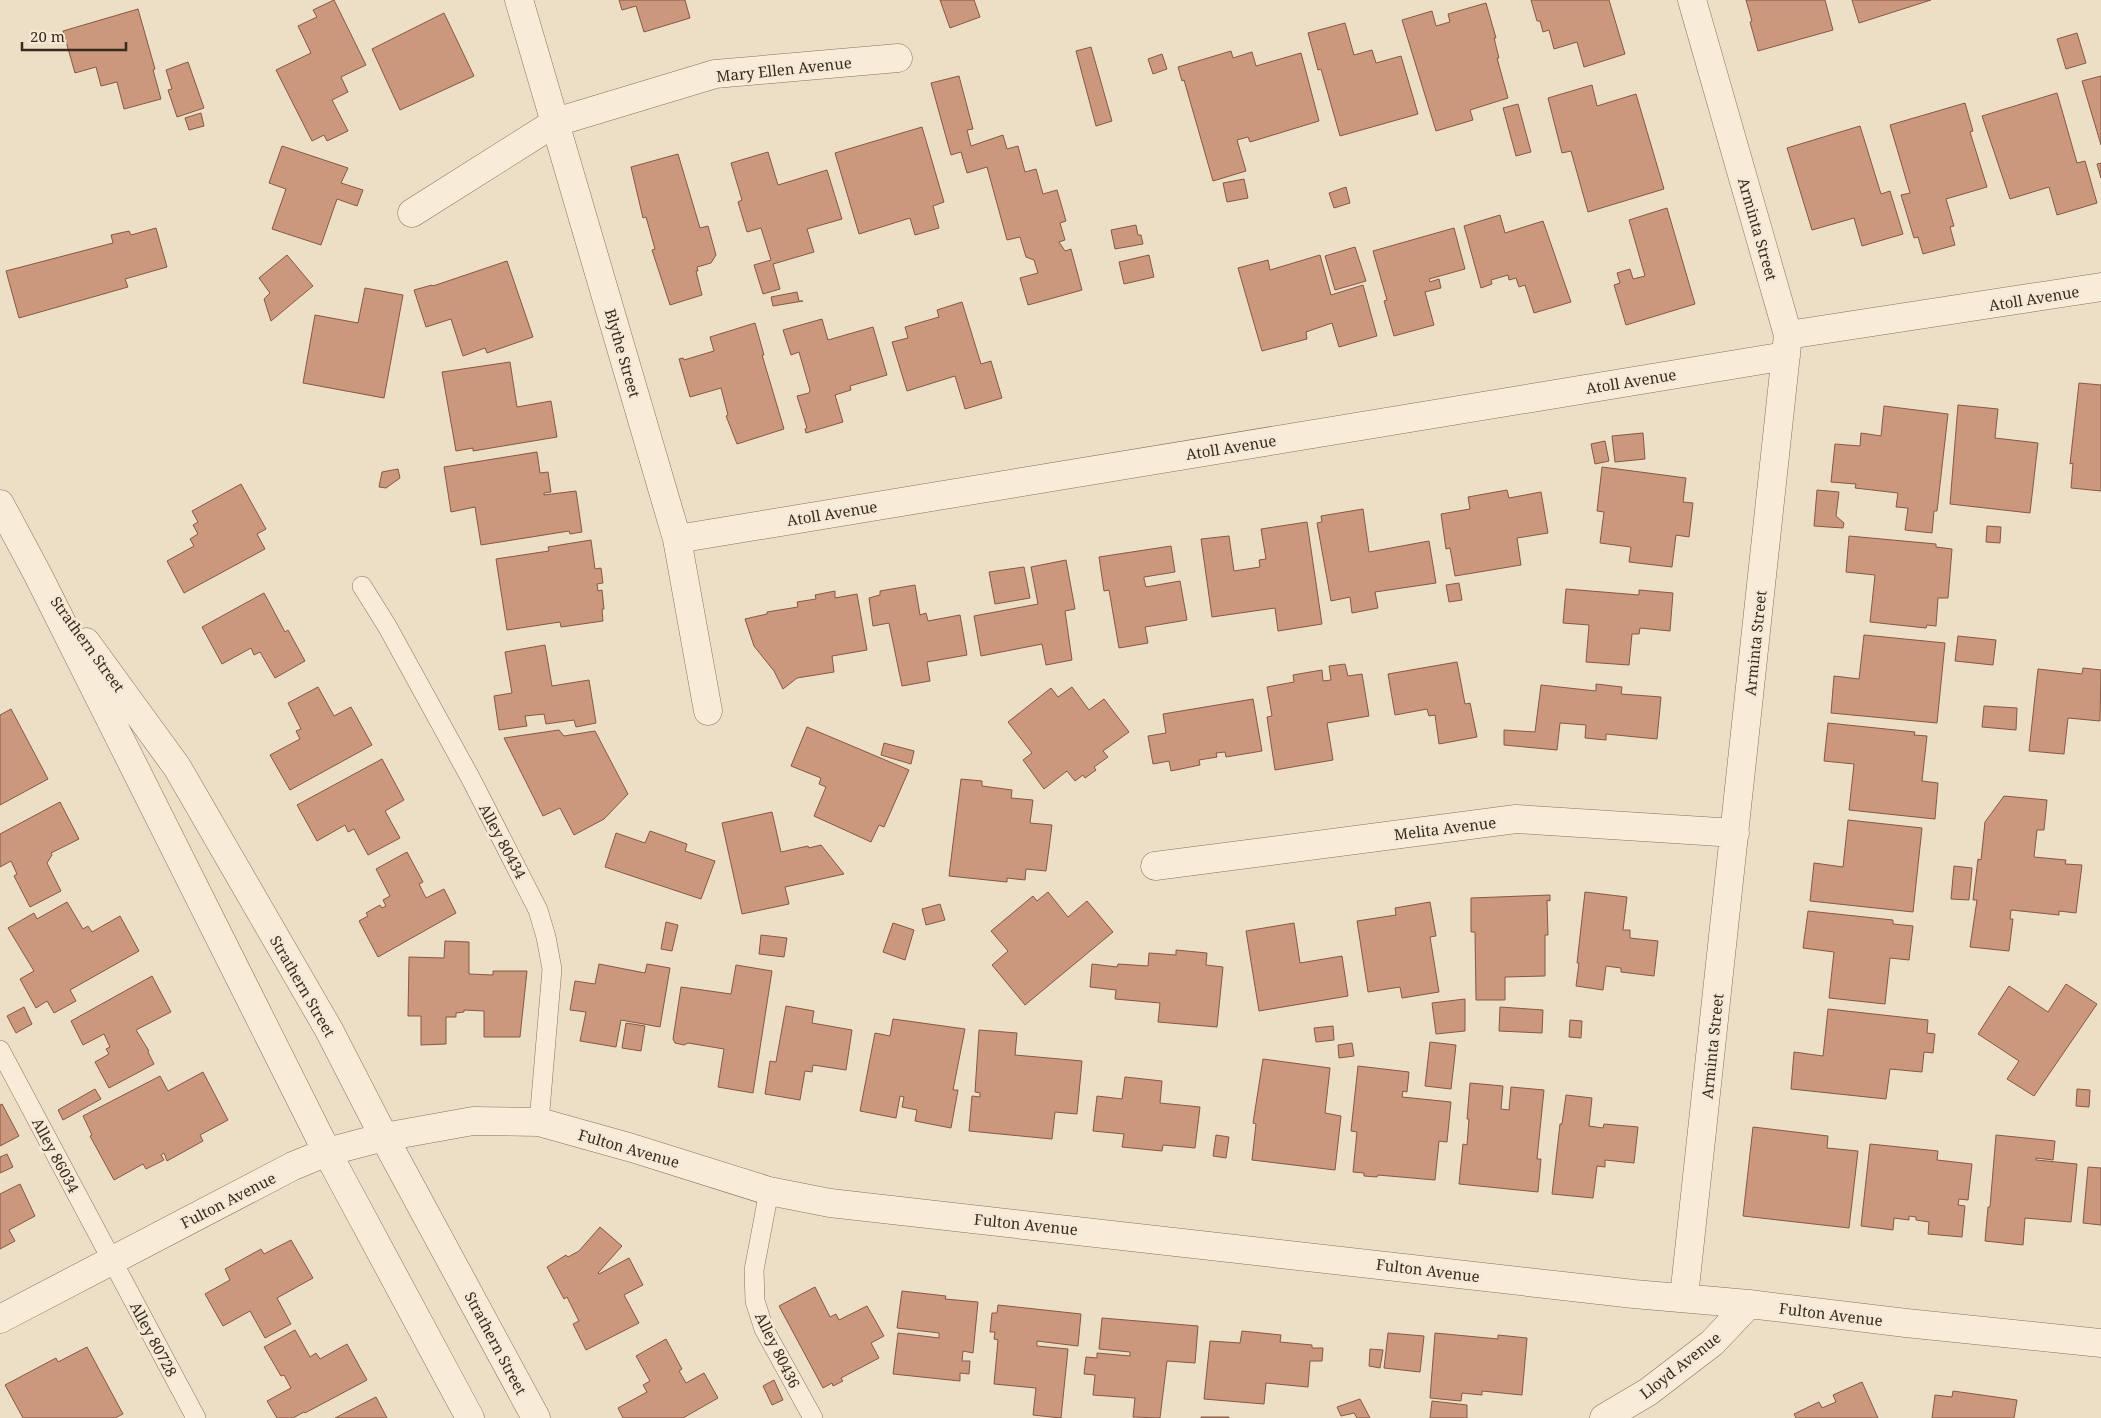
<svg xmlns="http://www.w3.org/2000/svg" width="2101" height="1418" viewBox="0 0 2101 1418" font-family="'Noto Serif',serif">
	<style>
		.building { fill: #cb977d; stroke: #875842 }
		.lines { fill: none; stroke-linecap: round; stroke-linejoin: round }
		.service-casing { stroke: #88705c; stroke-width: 20 }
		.minor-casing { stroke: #88705c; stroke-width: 29 }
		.tertiary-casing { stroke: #88705c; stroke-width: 29 }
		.service { stroke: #f8ecd9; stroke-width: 19 }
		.minor { stroke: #f8ecd9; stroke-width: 28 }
		.tertiary { stroke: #f8ecd9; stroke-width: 28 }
		.labels { text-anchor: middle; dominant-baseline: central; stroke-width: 5; stroke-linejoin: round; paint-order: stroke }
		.street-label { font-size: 15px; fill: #392a1f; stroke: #f5e9d5 }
	</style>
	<rect width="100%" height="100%" fill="#eddec6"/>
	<!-- building -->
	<path class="building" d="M334,0L366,65L341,77L348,92L332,100L348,131L327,141L324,135L312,141L276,70L311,53L298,26L317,17L313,10Z
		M619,0H685L690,18L644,32L636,6L622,10Z
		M940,0H974L980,17L950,28Z
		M1531,0H1609L1625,54L1584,67L1577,42L1554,49L1549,30L1543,32L1540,21H1537Z
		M1746,0H1825L1833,30L1758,51L1750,22L1752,21Z
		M1852,0H1931L1859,23Z
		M1486,3L1496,38H1494L1499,58H1497L1508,98L1470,110L1473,120L1436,131L1402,20L1432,11L1436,26L1450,22L1448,14Z
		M138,9L155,69L153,70L161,99L124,109L117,82L101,86L96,67L75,73L63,31Z
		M444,13L474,76L400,110L372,49Z
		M1345,23L1354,55L1372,50L1376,63L1401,56L1418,114L1340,136L1321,69L1318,70L1308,33Z
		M2077,33L2086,63L2066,69L2057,39Z
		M1091,47L1112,121L1096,126L1076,51Z
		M1231,51L1233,58L1252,52L1256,66L1301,53L1319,121L1250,142L1248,137L1237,140L1246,171L1213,181L1184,80L1182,81L1178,67Z
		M1162,54L1167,69L1153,74L1148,59Z
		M188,62L204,108L177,117L168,90L172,89L166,70Z
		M959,76L973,129L967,130L971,146L1003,135L1007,149L1018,146L1025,172L1036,169L1043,194L1057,190L1066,221L1060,223L1065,240L1059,242L1065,251L1071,249L1082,290L1028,305L1020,278L1038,273L1034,260L1026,257L1020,237L1007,240L987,167L967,173L961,152L951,155L931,83Z
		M2101,76V145L2082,81Z
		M1592,85L1597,106L1636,94L1664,189L1588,212L1571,151L1562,153L1548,98Z
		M2057,93L2077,163L2085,161L2097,203L2057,215L2049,187L2010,199L1982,116Z
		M1965,103L1973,131L1970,132L1987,187L1946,199L1954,226L1950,227L1955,245L1923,254L1918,237L1914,238L1901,195L1910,193L1890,125Z
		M1518,104L1531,152L1516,156L1503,108Z
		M201,113L204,126L189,130L185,118Z
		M1860,126L1881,194L1890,191L1903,234L1862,246L1854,218L1812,230L1787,148Z
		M922,127L944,202L933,206L939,228L915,235L910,218L859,234L835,153Z
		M282,146L348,168L341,183L363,190L357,206L337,199L321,245L272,229L286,189L269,183Z
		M768,152L778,185L827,170L842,219L807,229L814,252L773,264L780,289L763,294L754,265L771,260L761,228L747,232L738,202L742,200L731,163Z
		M678,154L700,228L708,226L716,255L711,263L697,267L698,271H696L702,295L670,305L652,250L655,249L646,217L643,218L631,167Z
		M2101,163V178L2097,164Z
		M1244,179L1248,198L1227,202L1223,183Z
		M1346,187L1350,203L1334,208L1329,193Z
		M1667,208L1695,304L1626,325L1614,285L1620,283L1617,273L1630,269L1633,279L1645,276L1629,220Z
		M1500,215L1505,233L1543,221L1571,302L1534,313L1525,285L1519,287L1516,278L1509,280L1508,275L1491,280L1492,284L1481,288L1464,226Z
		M1136,225L1138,235H1141L1143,244L1115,249L1111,230Z
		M156,228L167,267L125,279L128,287L19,318L6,271L113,243L111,235L129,231L131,235Z
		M1454,228L1465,269L1429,279L1430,282L1439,279L1441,288L1425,292L1434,325L1394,336L1384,301L1387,300L1373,251Z
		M1355,247L1366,281L1335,290L1325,256Z
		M287,255L313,286L271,321L264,299L270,293L259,278Z
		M1149,255L1154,277L1124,284L1119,262Z
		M1320,255L1331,295L1363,285L1377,336L1339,347L1332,323L1306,332L1307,339L1262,351L1238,268L1268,260L1270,270Z
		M507,261L533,337L487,353L485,348L463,356L451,319L426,327L414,290L432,285L433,286Z
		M365,288L403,295L384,398L303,383L315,315L358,323Z
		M797,292L799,301H803L773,306L771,297Z
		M962,302L981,364L991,361L1002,398L965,409L955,376L907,391L892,342L908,338L905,327L939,317L937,310Z
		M822,319L828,340L873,327L887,375L850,386L851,390L835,395L843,422L806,433L805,429L807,428L797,396L809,393L810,390L799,352L791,355L783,330Z
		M755,323L764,355H762L784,429L737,444L726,416L728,415L721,388L690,397L679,359L683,358L684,360L714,351L710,337Z
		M510,362L517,407L551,401L557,437L473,451V448L456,451L442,372Z
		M2079,383L2101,385V491L2071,488L2073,463L2070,464Z
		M1958,405L1998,409L1995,438L2038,443L2030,513L1950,504Z
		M1884,406L1948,414L1937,511H1934L1932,533L1905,530L1908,508L1896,507L1898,493L1855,488L1856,484L1831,482L1835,444L1860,446L1861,433L1881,436Z
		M1643,433L1645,459L1615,462L1612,436Z
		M1605,441L1609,461L1595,464L1591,444Z
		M537,452L540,473L548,472L551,492L544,493V495L576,491L582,532L570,534L569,531L481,545L475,507L451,512L444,467Z
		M1602,467L1686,478L1683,502L1693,503L1689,537L1676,535L1672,567L1629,562L1631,547L1600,543L1604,512L1597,511Z
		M398,469L400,478L386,488L379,487L382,472Z
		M241,484L266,529L257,534L265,549L184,593L167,561L194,546L190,539L198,534L193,525L198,522L192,511Z
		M1507,490L1509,498L1541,492L1548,533L1517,538L1521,565L1455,576L1450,548L1446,549L1441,514L1470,509L1468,497Z
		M1817,490L1839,492L1836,516L1844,523L1843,528L1814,526Z
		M1363,509L1369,552L1429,541L1436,583L1375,592L1378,608L1352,613L1350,597L1331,601L1317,523L1322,522L1321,516Z
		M1307,522L1322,624L1278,631L1275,608L1212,617L1201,539L1229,536L1234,571L1260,567L1259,560L1266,559L1261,529Z
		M1987,526L2001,527L2000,543L1986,542Z
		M1849,536L1936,544V547L1952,549L1948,598H1938L1936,626L1927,625L1926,628L1870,622L1875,575L1846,572Z
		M591,540L595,569L601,568L603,583L597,584L598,591L602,590L604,609H602L603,621L561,627L560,622L507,630L496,559L549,551L548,547Z
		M1171,546L1175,572L1144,577V579L1146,587L1180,581L1187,620L1145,627L1148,643L1119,648L1109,590L1104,591L1099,557Z
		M1066,560L1075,609L1065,611L1072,660L1046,665L1042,644L981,656L974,616L1038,604L1031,567Z
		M1024,567L1030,598L995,604L989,572Z
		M1459,583L1462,600L1449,602L1446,585Z
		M915,585L920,615L926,613L928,621L960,615L967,655L927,662L930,681L902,686L889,623L873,626L869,598L880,595V591Z
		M1566,589L1639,595V590L1673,593L1670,631L1640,628L1639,634H1632L1629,665L1586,662L1589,625L1563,623Z
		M835,591V598L857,594L867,650L832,656L834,672L797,678L783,689L774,671L754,646L745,619L767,614V612L798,607L797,602L816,599L815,595Z
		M264,593L285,632L288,630L305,661L275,678L260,652L254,655L251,648L222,664L202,627Z
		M1864,635L1945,643L1937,723L1831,713L1834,676L1859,679Z
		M1958,636L1996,640L1993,665L1955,661Z
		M545,645L552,686L589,680L596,723L576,727L574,720L546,724L544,714L525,716L527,726L499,730L494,696L512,693L505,652Z
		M1457,662L1465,704L1470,703L1477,737L1439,744L1435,715L1429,716L1427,709L1395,715L1388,674Z
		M1345,664L1348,676L1362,674L1369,716L1327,723L1333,760L1275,770L1267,717L1272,716L1267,687L1294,682L1293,675L1322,670L1323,681L1331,680L1329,666Z
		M2083,668L2101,670L2100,721L2068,718L2064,754L2029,751L2038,669L2082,674Z
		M1596,684L1622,687L1621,694L1661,697L1657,739L1606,734V740L1585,738L1586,725L1560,723L1557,750L1504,745V730L1535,732L1541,685L1596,691Z
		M318,687L334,716L351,707L372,745L290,790L270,755L300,739L296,731L301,729L288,703Z
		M1072,687L1089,710L1104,699L1129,732L1103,751L1108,757L1094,767L1096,770L1085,778L1083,775L1075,781L1067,771L1044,789L1023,760L1032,753L1008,722L1051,688L1058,697Z
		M1253,699L1262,751L1226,757L1225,752L1216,753L1217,757L1199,760L1200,765L1171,771L1169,761L1153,764L1148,736L1166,733L1163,714Z
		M1984,706L2017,708L2016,730L1982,727Z
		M11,709L48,779L0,805V715Z
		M1828,723L1915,732L1914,735L1927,736L1922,781L1938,783L1935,819L1849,810L1854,764L1824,761Z
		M807,727L909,770L884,827L879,825L871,842L814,816L826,787L819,784L821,778L791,766Z
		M559,730L564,736L595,731L628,794L604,819L574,835L560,808L543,816L504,738Z
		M884,743L914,751L911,764L881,755Z
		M382,759L404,800L385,811L400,838L368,855L354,829L348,832L345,825L317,841L297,805Z
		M961,779L982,781V786L1012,790L1011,798L1033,800L1030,823L1052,825L1046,871L1026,869L1025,880L1007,878V882L949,876Z
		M2004,796L2047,800L2044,830H2037L2034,857L2066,860L2065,864L2082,865L2076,913L2059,911V915L2011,910L2010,919H2013L2009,951L1970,947L1977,900H1973L1978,859L1981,860L1985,822Z
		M60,802L79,839L51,853L52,855L47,863L61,891L30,907L14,876L17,874L11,861L0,867V834Z
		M772,812L781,852L808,846L809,848L821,845L844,874L785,887L789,904L742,914L722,823Z
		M1848,820L1922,828L1913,912L1810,901L1814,863L1843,867Z
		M650,831L687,844L685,851L715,861L701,899L605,867L616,833L645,843Z
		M407,852L423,882L419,884L426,898L444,889L456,913L378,957L359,921L368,916L366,913L380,905L382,908L386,906L383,900L390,896L376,869Z
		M1954,866L1972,868L1969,900L1951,899Z
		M1048,892L1068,917L1087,901L1113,932L1025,1005L992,965L1008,951L991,931L1033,896L1037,901Z
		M1585,892L1627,897L1623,930H1630V938L1658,941L1654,976L1621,972V968L1606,966L1603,990L1576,986L1579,963H1577Z
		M1550,895V901L1547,900L1548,935H1545V976L1505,977V1000H1476L1475,932H1471V898Z
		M67,902L83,929L88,926L92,932L120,916L139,951L70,990L76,1001L54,1013L47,1001L36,1008L20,979L34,971L8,928L34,913L37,919Z
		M1430,902L1436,936L1430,937L1439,992L1402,998L1400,987L1368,992L1357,921L1396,915L1395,908Z
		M940,904L945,920L926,925L922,909Z
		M1808,911L1893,920V924L1913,926L1909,960L1890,958L1885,1004L1829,998L1834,952L1803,948Z
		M666,922L678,925L672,951L661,949Z
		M893,923L914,930L905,960L883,952Z
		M1294,923L1300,963L1342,956L1348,996L1259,1011L1246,931Z
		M761,935L787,938L784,957L759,954Z
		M445,941L469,942V974L493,975V971H527L520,1037H484V1011L464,1010V1012L456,1013V1017H446V1044L421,1045V1016H408L409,957L444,958Z
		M1176,950L1207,953L1206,965L1223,967L1217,1027L1158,1022L1160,1003L1115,999L1116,990L1090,987L1092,964L1117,967L1118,964L1148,966L1149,953L1176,955Z
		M599,964L645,973L647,964L670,968L660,1027L621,1020L616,1047L580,1041L586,1012L570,1010L575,981L595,984Z
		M736,965L772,971L753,1093L718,1087L724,1049L688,1043L684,1045L675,1043L673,1039L681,987L731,994Z
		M152,976L171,1012L136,1030L149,1051L148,1052L154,1064L109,1088L95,1062L109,1054L106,1049L110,1047L104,1034L83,1045L71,1021Z
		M2066,984L2097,1004L2034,1096L2007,1079L2019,1061L1978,1034L2009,986L2048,1012Z
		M1465,999V1031L1436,1034L1432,1003Z
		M786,1006L814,1011L812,1023L852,1030L846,1070L813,1065L812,1072L805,1071L800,1100L765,1094L770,1061L776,1062Z
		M24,1007L32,1024L16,1033L7,1016Z
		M1500,1007L1543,1010L1542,1033L1499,1031Z
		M1828,1009L1928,1020L1927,1033L1935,1034L1933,1053L1924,1052L1922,1072L1890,1069L1886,1099L1791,1089L1794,1052L1823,1056Z
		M893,1019L965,1029L953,1090H958L951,1128L915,1121L917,1110L902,1107L904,1097L900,1096L896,1118L860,1111L875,1033L890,1036Z
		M1570,1020L1582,1021L1581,1038L1569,1037Z
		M626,1023L645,1026L641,1051L622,1048Z
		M1333,1026L1334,1040L1316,1042L1314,1028Z
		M979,1030L1017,1033L1015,1055L1082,1061L1077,1114L1055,1112L1052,1139L969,1131L972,1096L980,1097V1093L975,1092Z
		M1430,1042L1456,1045L1451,1089L1425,1086Z
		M1352,1043L1354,1056L1339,1058L1338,1045Z
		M1263,1059L1330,1068L1325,1113L1341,1116L1335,1170L1252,1160L1256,1124L1253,1123Z
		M1358,1066L1409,1072L1407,1092L1403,1091L1402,1097L1451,1102L1447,1142L1439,1141L1435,1180L1378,1175L1377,1177L1364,1176V1173L1353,1172L1357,1132L1351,1131Z
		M203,1072L228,1120L200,1135L203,1141L167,1161L164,1153L161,1155L164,1160L146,1169L143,1164L114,1180L90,1136L92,1135L83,1116L160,1076L168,1091Z
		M1125,1077L1162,1081L1160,1103L1200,1107L1195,1148L1163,1145L1162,1151L1122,1147L1124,1134L1093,1131L1097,1096L1122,1099Z
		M1470,1083L1503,1086L1501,1109L1509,1110L1511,1087L1544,1090L1537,1159H1541L1538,1192L1459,1184L1463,1144L1467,1145L1469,1119H1467Z
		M95,1089L101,1099L63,1120L58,1110Z
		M2077,1089L2090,1090L2089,1107L2076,1106Z
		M1566,1095L1592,1098L1589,1126L1603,1128L1604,1124L1638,1127L1634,1163L1605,1160V1167L1597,1166L1593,1198L1552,1194L1560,1124H1562Z
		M2,1104L19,1136L0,1146V1105Z
		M1753,1127L1828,1136L1827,1148L1858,1151L1849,1228L1743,1216Z
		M1216,1135L1229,1137L1226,1158L1213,1156Z
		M1996,1135L2055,1141L2053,1160L2036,1158V1160L2077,1164L2071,1222L2025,1218L2023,1245L1985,1241L1988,1207H1990Z
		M1870,1144L1938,1151L1937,1160L1972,1164L1968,1200L1959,1199L1958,1205L1965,1206L1962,1237L1928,1234L1929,1222L1916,1220V1217L1909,1216V1220L1894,1218L1893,1230L1861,1226Z
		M7,1154L13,1167L0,1173V1157Z
		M2088,1167L2101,1168V1225L2083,1223Z
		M20,1184L35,1216L9,1230L15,1241L0,1249V1194Z
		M600,1227L622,1246L598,1273L599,1274L629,1258L643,1285L624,1295L639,1323L586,1350L573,1324L579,1321L567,1297L564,1299L547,1267L566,1255L568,1257L579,1251Z
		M291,1240L313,1278L277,1298L291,1324L265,1338L250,1311L223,1326L205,1294L230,1280L225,1269L261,1249L264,1254Z
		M815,1287L830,1317L836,1314L839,1320L867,1306L884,1336L871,1343L879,1358L841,1378L843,1381L833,1386L832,1383L823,1388L779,1306Z
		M902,1291L946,1296L945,1299L978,1302L973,1353L963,1351L962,1361H970L969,1374L960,1373V1381L893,1374L898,1333L939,1338V1333L897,1328Z
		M998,1305L1081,1314L1078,1346L1037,1341V1346L1068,1349L1061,1418L1033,1415L1036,1388L994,1384L998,1340L994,1339L995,1332H990L992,1313H997Z
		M1102,1318L1198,1326L1195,1363L1167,1361L1160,1418L1133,1417L1135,1398L1093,1395L1095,1375L1084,1374L1086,1357L1097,1358V1353L1130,1356V1352L1099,1349Z
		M295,1330L310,1357L316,1353L320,1359L347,1344L367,1380L305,1413L304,1412L293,1418H277L267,1401L291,1388L284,1375L281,1376L264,1347Z
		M1242,1331L1281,1335L1280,1342L1312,1345V1348H1323L1322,1361H1310L1308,1387L1266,1383L1264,1404L1204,1399L1210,1341L1240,1343Z
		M1388,1333L1424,1336L1420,1372L1384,1368Z
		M1435,1333L1498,1339V1335L1527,1338L1522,1395L1482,1391V1395L1462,1393L1461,1401L1430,1398Z
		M666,1339L682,1369L679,1371L686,1383L704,1373L718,1398L683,1418H623L618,1408L647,1392L643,1385L650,1381L636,1356Z
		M87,1347L123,1414L115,1418H23L5,1385L56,1358L58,1362Z
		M1370,1349L1383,1350L1380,1368L1369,1366Z
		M774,1380L783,1400L772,1405L763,1386Z
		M1862,1382L1878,1418H1796L1794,1414L1819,1402L1822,1408L1836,1402L1833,1395Z
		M1953,1391L2017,1400L2014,1418H1932L1935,1395L1952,1397Z
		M376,1397L387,1418H335Z
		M1360,1399L1370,1418H1357L1354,1413L1341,1416L1337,1407Z
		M1432,1401L1467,1405V1418H1430Z
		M1201,1417H1229V1418H1201Z"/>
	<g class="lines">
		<!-- service casing -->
		<g class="service-casing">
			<path id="service" d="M362,586L387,626L471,779L538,910L546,937L552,969L539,1122
				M0,1050L196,1418
				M769,1191L754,1270L755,1301L764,1329L813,1418"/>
		</g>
		<!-- minor casing -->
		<g class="minor-casing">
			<path id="minor" d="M519,0L677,539L708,711
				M412,213L556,122L715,74L898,58
				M1788,335L2101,287
				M677,539L1786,356
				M1155,866L1516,819L1735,833
				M1684,1297L1788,335L1692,0
				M0,1319L293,1166L327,1152L384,1137L473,1121L539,1122L632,1148L769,1191L830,1203L1634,1294L1749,1304L1906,1323L2101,1343
				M1604,1418L1648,1392L1712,1343L1749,1304"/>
		</g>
		<!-- tertiary casing -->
		<g class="tertiary-casing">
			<path id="tertiary" d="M0,504L38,575L327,1152L470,1418
				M86,642L177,767L329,1030L384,1137L536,1418"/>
		</g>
		<!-- service -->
		<use href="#service" class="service"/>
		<!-- minor -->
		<use href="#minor" class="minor"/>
		<!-- tertiary -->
		<use href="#tertiary" class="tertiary"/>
	</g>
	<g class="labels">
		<!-- street labels -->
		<g class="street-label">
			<text transform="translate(784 69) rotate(-6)">Mary Ellen Avenue</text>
			<text transform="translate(1758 229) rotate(74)">Arminta Street</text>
			<text transform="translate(2034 298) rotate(-9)">Atoll Avenue</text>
			<text transform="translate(623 353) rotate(74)">Blythe Street</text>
			<text transform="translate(1631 381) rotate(-9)">Atoll Avenue</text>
			<text transform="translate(1231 447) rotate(-9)">Atoll Avenue</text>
			<text transform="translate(832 513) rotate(-9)">Atoll Avenue</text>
			<text transform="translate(1755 643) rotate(-84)">Arminta Street</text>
			<text transform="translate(88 644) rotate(54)">Strathern Street</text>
			<text transform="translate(1445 828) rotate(-7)">Melita Avenue</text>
			<text transform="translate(503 841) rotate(62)">Alley 80434</text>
			<text transform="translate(303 986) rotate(60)">Strathern Street</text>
			<text transform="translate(1712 1046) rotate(-84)">Arminta Street</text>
			<text transform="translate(629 1148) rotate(16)">Fulton Avenue</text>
			<text transform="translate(56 1155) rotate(62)">Alley 86034</text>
			<text transform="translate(228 1200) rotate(-27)">Fulton Avenue</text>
			<text transform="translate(1026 1224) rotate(6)">Fulton Avenue</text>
			<text transform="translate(1428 1270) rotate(7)">Fulton Avenue</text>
			<text transform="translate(1831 1314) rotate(7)">Fulton Avenue</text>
			<text transform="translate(154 1339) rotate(62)">Alley 80728</text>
			<text transform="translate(496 1343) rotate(62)">Strathern Street</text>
			<text transform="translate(778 1350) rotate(64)">Alley 80436</text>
			<text transform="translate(1680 1365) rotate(-38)">Lloyd Avenue</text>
		</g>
	</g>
	<!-- scale -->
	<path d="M22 42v8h104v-8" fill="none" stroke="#392a1f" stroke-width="2.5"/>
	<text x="30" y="42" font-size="15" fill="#392a1f" stroke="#f5e9d5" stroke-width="4" paint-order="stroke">20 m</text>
</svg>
